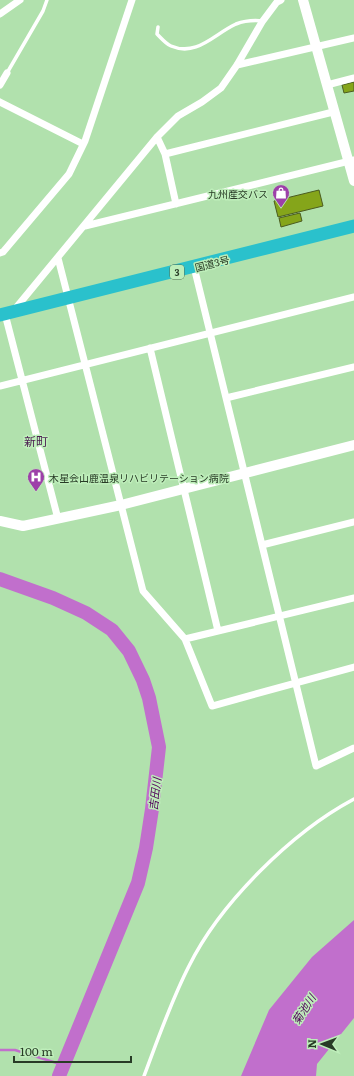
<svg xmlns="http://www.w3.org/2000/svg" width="354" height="1076" viewBox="0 0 354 1076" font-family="Literata,'Noto Sans JP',serif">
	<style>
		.water { fill: #c16fcc }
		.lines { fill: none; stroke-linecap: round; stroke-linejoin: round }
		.stream { stroke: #c16fcc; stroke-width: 2.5 }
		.river { stroke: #c16fcc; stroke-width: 14 }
		.building { fill: #85a51a; stroke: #4b5c20 }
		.lane { stroke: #fff; stroke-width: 3.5 }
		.street { stroke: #fff; stroke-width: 7 }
		.secondary { stroke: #fff; stroke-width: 10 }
		.highway { stroke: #2ac1cc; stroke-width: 13 }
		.labels { text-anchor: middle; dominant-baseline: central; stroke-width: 3; stroke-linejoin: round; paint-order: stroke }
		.shield { fill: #beeeba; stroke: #557152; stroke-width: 1 }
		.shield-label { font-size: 9px; font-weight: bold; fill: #283b26 }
		.poi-label { font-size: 10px; fill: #283b26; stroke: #beeeba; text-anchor: end }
		.street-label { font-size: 10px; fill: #283b26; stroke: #beeeba }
		.water-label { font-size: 11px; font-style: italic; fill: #51005b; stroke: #beeeba }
		.quarter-label { font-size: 12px; fill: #4c1f52; stroke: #beeeba }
	</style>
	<rect width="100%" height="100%" fill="#b1e1ad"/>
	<!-- water -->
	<path class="water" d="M354,920V1018L317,1064L316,1076H241L269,1010L312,957Z"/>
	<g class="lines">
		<!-- stream -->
		<path class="stream" d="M0,1050H15L63,1065"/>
		<!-- river -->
		<path class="river" d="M0,579L53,598L86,613L112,630L129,651L143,680L149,698L159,747L152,809L146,848L138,883L59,1076"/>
	</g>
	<!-- building -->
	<path class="building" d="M354,82V91L344,93L342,85Z
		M319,190L323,206L278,217L274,201Z
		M300,213L302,221L281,227L279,218Z"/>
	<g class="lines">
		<!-- lane -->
		<path class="lane" d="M158,27L157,34C161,38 166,44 171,46C197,57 214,34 236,24C244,21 254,20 263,21
			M7,73L43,11L47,0
			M144,1076C158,1039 171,1001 189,966C220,903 292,832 354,799"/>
		<!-- street -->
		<path class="street" d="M0,14L20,0
			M237,65L354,38
			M0,85L7,73
			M327,85L354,78
			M0,102L83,144
			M157,137L165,154L176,204
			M165,154L333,112
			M85,226L354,160
			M0,253L3,252L69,174L85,141L132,0
			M58,258L143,591L185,639L212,706L354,667
			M194,267L316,766L354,748
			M15,309L157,137L178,116L202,102L221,88L237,65L262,22L277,2L281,0
			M5,314L58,519
			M150,348L218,631
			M0,386L354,297
			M226,398L354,367
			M262,545L354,522
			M185,639L354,598"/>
		<!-- secondary -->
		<path class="secondary" d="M303,0L354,181
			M0,521L23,526L121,505L354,445"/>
		<!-- highway -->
		<path class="highway" d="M0,315L354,226"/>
	</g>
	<!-- icons -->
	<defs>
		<g id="shop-pin" transform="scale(0.9)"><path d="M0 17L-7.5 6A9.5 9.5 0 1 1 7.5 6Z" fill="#9d40a9" stroke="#beeeba"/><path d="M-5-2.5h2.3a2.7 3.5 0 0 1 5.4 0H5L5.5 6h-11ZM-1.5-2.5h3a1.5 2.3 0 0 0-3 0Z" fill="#fff"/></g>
		<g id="hospital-pin" transform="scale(0.9)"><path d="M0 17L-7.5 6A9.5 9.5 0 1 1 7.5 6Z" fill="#9d40a9" stroke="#beeeba"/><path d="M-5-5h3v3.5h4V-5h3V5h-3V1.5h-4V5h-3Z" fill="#fff"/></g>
	</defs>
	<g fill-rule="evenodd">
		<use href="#shop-pin" x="281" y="193"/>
		<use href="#hospital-pin" x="36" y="477"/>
	</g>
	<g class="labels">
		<!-- shield labels -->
		<rect class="shield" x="170" y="265" width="14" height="14" rx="3"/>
		<g class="shield-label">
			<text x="177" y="272">3</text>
		</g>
		<!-- poi labels -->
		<g class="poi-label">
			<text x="268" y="193">九州産交バス</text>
			<text x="49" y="477" text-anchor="start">木星会山鹿温泉リハビリテーション病院</text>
		</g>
		<!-- street labels -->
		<g class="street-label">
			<text transform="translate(212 263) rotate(-14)">国道3号</text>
		</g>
		<!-- water labels -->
		<g class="water-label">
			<text transform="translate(154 794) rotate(-83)">吉田川</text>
			<text transform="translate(303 1009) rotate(-57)">菊池川</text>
		</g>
		<!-- quarter labels -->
		<g class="quarter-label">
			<text x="36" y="441">新町</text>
		</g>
	</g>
	<!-- north arrow -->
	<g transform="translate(322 1044) rotate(271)" stroke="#beeeba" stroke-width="3" paint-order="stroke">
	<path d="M0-3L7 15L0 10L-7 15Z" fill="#283b26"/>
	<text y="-6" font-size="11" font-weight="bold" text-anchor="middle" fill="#283b26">N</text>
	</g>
	<!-- scale -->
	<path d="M14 1056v6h117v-6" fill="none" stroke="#283b26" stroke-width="2"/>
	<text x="20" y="1056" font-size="12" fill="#283b26" stroke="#beeeba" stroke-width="3" paint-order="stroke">100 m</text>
</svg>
